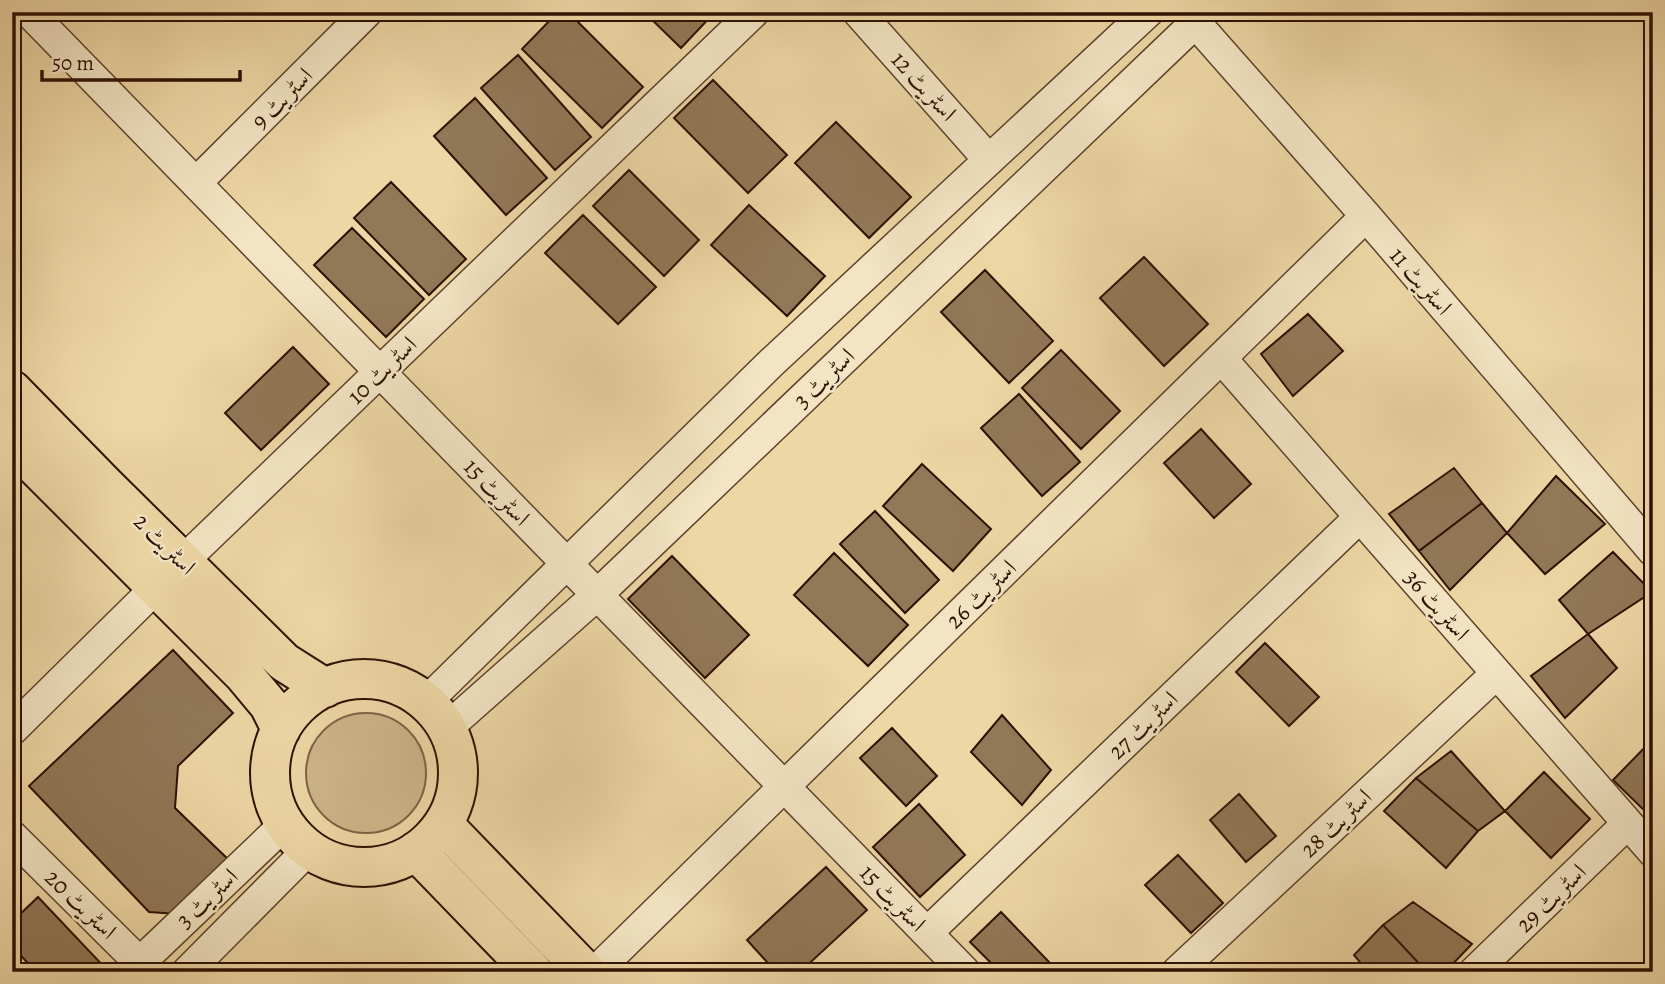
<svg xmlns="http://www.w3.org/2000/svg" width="1665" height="984" viewBox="0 0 1665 984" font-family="Alegreya,Amiri,serif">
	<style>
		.green { fill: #cdb589; stroke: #7e6346; stroke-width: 2 }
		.building { fill: #917857; stroke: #2e1103; stroke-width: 2 }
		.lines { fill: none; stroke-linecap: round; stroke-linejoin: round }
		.minor-casing { stroke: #5e422c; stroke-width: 33 }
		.major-casing { stroke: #2e1103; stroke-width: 42 }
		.minor { stroke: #f3e5c4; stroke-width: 30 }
		.major { stroke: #edd7a5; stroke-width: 38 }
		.labels { text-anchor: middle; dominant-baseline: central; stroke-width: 5; stroke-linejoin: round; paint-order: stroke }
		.street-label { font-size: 24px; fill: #2e1103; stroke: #f3e5c4 }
	</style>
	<rect width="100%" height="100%" fill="#edd7a5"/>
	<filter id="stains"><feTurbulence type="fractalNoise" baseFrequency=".00286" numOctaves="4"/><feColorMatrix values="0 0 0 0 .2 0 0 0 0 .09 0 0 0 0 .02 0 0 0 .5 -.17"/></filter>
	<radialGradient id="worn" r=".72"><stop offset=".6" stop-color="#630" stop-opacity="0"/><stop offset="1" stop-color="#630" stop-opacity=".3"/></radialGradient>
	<!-- green -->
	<path class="green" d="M306 773a60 60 0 1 1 120 0a60 60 0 1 1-120 0Z"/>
	<!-- building -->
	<path class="building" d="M558,12H568L643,87L602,128L522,49Z
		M644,12H715L681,48Z
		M518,55L591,137L555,170L481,88Z
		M713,80L787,155L748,193L674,118Z
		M475,98L547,178L506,215L434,136Z
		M836,122L911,197L869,238L795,163Z
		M629,170L699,240L664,276L593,206Z
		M391,182L466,259L429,295L354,218Z
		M749,205L825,276L787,316L711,245Z
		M583,215L656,287L618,324L545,253Z
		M352,228L424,299L386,337L314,265Z
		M1144,257L1208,324L1164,366L1100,298Z
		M985,270L1053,341L1009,383L941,312Z
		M1308,314L1343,351L1293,396L1261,354Z
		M293,347L329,384L261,450L225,413Z
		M1061,350L1120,411L1081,449L1022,388Z
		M1019,394L1080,462L1042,496L981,428Z
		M1201,429L1251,484L1214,518L1164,463Z
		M922,464L991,529L953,571L883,506Z
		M1454,468L1482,503L1419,551L1389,514Z
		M1556,476L1605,524L1545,574L1507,533Z
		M1482,503L1507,533L1450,590L1419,551Z
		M875,511L939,580L905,613L840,544Z
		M1613,552L1652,592L1588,634L1559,600Z
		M834,553L908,625L868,666L794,595Z
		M672,556L749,635L705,678L628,599Z
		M1588,634L1617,668L1565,718L1531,676Z
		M1265,643L1319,697L1289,726L1236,672Z
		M173,650L233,713L178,766L175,808L231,862L178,914L149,912L29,786Z
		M1002,715L1051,770L1022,805L971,752Z
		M892,728L937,776L906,806L860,758Z
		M1653,739V819L1613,780Z
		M1451,751L1505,811L1478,831L1416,778Z
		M1544,772L1590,819L1551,858L1505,811Z
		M1416,778L1478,831L1446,868L1384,811Z
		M1239,794L1276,836L1246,862L1210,820Z
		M919,804L965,855L920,897L873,847Z
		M1178,855L1223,903L1191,933L1145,885Z
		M826,867L867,910L800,972H776L747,940Z
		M38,897L109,972H36L12,946V922Z
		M1413,902L1472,944L1445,972H1427L1383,925Z
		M1001,912L1049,962L1038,972H1000L970,942Z
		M1383,925L1427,972H1368L1354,955Z"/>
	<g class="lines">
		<!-- minor casing -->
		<g class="minor-casing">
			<path id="minor" d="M29,12L965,972
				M858,12L989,160
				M1186,12L1366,216L1653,551
				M196,183L367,12
				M1221,358L1653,852
				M426,702L770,364L1148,12
				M447,728L597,595L1195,23
				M12,730L182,562L754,12
				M12,836L149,972
				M927,933L1360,517
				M130,972L285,824
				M187,972L309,849
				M595,972L1366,216
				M1177,972L1496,674
				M1474,972L1627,824"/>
		</g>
		<!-- major casing -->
		<g class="major-casing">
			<path id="major" d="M12,390L104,484L284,662L325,688
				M12,443L244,675L269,705L281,729
				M270 773a94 94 0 1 1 188 0a94 94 0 1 1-188 0Z
				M443,824L586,972
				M416,851L533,972"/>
		</g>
		<!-- minor -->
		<use href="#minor" class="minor"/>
		<!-- major -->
		<use href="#major" class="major"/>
	</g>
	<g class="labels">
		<!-- street labels -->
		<g class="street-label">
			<text transform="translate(924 86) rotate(48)">اسٹریٹ 12</text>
			<text transform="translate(282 98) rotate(-45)">اسٹریٹ 9</text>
			<text transform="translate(1421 281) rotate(49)">اسٹریٹ 11</text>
			<text transform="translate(382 370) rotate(-44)">اسٹریٹ 10</text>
			<text transform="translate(824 378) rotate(-44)">اسٹریٹ 3</text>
			<text transform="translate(497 492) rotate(46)">اسٹریٹ 15</text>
			<text transform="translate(165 544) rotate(45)">اسٹریٹ 2</text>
			<text transform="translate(981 594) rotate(-44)">اسٹریٹ 26</text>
			<text transform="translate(1437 605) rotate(49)">اسٹریٹ 36</text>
			<text transform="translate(1143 725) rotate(-44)">اسٹریٹ 27</text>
			<text transform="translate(1336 823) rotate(-43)">اسٹریٹ 28</text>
			<text transform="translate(207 898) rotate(-43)">اسٹریٹ 3</text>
			<text transform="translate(893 898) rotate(46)">اسٹریٹ 15</text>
			<text transform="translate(1551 898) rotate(-44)">اسٹریٹ 29</text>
			<text transform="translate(81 904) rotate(44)">اسٹریٹ 20</text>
		</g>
	</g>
	<!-- margin -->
	<rect width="1665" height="984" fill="none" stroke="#edd7a5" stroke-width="42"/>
	<rect x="14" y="14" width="1637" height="956" fill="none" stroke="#2e1103" stroke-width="3.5"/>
	<rect x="21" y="21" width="1623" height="942" fill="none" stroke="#2e1103" stroke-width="2"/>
	<!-- scale -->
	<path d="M42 70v10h198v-10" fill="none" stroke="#2e1103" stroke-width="3.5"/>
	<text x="52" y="70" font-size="21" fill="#2e1103" stroke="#f3e5c4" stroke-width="5" paint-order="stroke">50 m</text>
	<rect width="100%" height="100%" filter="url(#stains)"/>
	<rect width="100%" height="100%" fill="url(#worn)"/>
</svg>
